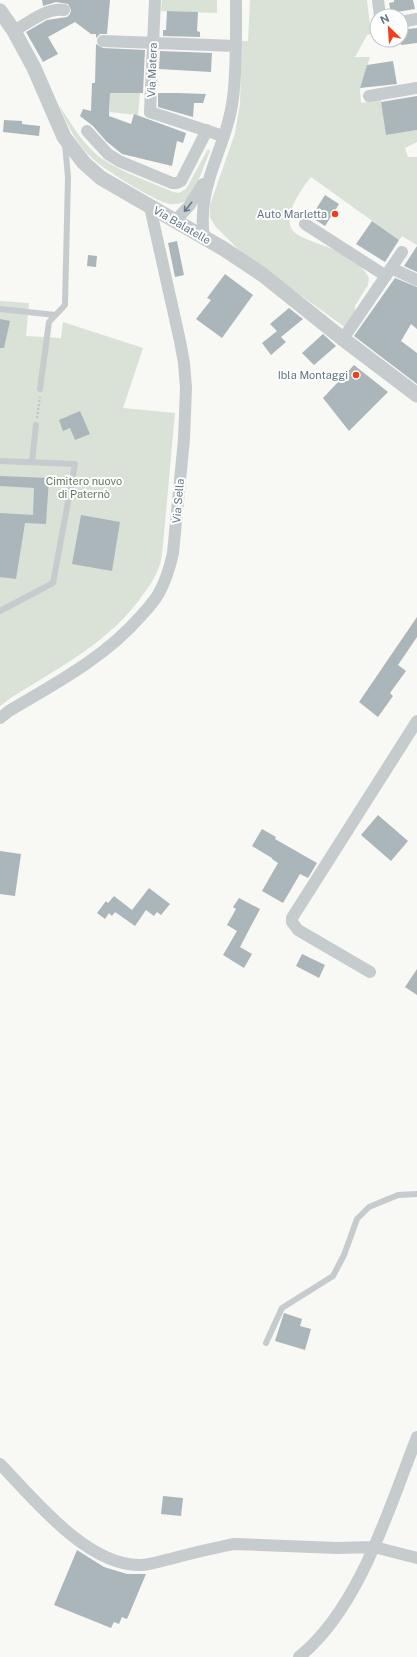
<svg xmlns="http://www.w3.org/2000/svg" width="417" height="1657" viewBox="0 0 417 1657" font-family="'Public Sans',sans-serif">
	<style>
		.green { fill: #dae1d6 }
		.building { fill: #abb6bb }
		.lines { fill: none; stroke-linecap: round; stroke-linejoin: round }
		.path { stroke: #bfc2c4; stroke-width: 2; stroke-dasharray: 2 2; stroke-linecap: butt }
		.service { stroke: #c6cbce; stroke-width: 6 }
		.minor { stroke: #c6cbce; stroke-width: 12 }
		.tertiary { stroke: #c6cbce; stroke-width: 15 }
		.oneway { stroke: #657a87 }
		.poi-dot { fill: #f33e1b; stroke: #fff; stroke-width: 1.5 }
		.labels { text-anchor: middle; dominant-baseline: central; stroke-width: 4; stroke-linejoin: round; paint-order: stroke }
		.street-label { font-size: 11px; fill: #607683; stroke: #fff }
		.poi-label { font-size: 11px; fill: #607683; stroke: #fff; text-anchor: end }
		.park-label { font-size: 11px; fill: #677a60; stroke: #fff }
	</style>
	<rect width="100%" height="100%" fill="#f8f8f5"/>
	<!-- green -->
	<path class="green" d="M162,0H217V13L161,11Z
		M250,0H367L371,34L367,35L355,57H370L360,88L361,103L381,99L386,135L417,130V142L405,148L408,157H417V245L402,236L399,240L311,177C302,188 280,218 294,232C300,237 309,240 316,243C336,250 359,258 369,278L368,285L355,306V313L346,328L242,253L215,226L210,217V205L235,133L240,104L242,41H248Z
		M110,93H140L138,115L110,112Z
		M59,105C71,123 83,145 101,158C120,172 151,182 173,192L179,193L186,189L208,149L210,151L192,197C184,203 175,206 166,203C152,199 103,169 93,159C77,145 67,125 59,105Z
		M0,301L29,303L26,336L61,338L63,322L143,348L123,408L175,413L163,545C162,552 162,560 159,567C156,576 150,585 144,593C112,641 60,667 12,697L0,706Z"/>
	<!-- building -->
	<path class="building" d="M42,0H110L107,34H100L96,38V34H91L75,22L48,37L58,54L43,62L26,32L47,20L67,17L70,14L71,10L68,4L56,2L43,6Z
		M394,0H413L415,9L391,13L389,3L394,2Z
		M167,11L198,12L197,31L200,32V37L163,36V30H166Z
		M417,28V43L401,45V30Z
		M96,44L103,48L145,50L143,93H110L109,116L131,124L134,114L186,133L183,143L177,141L172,166L122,154L106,141L93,126L80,116L83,109L91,111L92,83H95Z
		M160,51L212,53L211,72L159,69Z
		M393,61L397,84L360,88L367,65Z
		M158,93H177L206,94L203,103H194L193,117L158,107Z
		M417,96V130L386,135L381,102Z
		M4,120L22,121V124L40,126L39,136L3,132Z
		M325,195L339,204L325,226L311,217Z
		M372,221L399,240L385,262L356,244Z
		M177,241L184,275L175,277L168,243Z
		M417,246V272L404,266Z
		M88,255L97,256L96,267L87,266Z
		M225,274L253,295L222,338L196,319L211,300L207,298Z
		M395,278L417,287V329L411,324L401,341L417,353V384L354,336Z
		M289,308L303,319L281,337L286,342L271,355L262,343L277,331L270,324Z
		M0,319L10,321L4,348H0Z
		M323,334L336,346L314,365L302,353Z
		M354,365L388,392L349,431L323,398Z
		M80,411L90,434L75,440L70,428L63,431L59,420Z
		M0,476L49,478L46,524L25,523L16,579L0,577V513L33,515L34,488L0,486Z
		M81,515L120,522L112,571L72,564Z
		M417,617V637L398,665L406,671L390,693L393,696L378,717L359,702Z
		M378,815L408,841L391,861L361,835Z
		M262,829L276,837L275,839L317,863L308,878L300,874L283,903L262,891L278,863L272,859V858L252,846Z
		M0,851L21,854L15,896L0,894Z
		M149,888L170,904L161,915L157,912L154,916L146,910L135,926L115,912L112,916L109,913L105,919L97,913L106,901L108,903L114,896L132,910Z
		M239,898L260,909L240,947L252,954L244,968L223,955L237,931L227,925L236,909L233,907Z
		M302,954L325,965L319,978L296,966Z
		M417,969V995L405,987Z
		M284,1313L302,1319L300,1326L311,1329L305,1350L275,1341Z
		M163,1496L183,1498L181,1516L161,1514Z
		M77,1550L104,1567L127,1574H146L127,1619L122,1617L119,1624L114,1622L111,1628L54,1605Z"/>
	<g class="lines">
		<!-- path -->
		<path class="path" d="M37,418L40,397"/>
		<!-- service -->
		<path class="service" d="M0,309L55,315
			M40,389L49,322L65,305L68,177L65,144
			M0,461L75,464L53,583L0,611
			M32,462L36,425
			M266,1343L282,1308L333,1276L344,1255L357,1219L369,1207L398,1195L417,1194"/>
		<!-- minor -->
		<path class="minor" d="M155,0L150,112L223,136
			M378,0L380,16
			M401,22L417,19
			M14,31C28,23 47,7 64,10
			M103,41L236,46
			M369,96L417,88
			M87,131L108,154L119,161L172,183H177L181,181L207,130
			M175,221L189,206L203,184
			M305,224L386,276
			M204,238C196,183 227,148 233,98C237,66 236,32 236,0
			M391,268L417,280
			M343,339L402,252
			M0,718L9,711C56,683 104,658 140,617C147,609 154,602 159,593C166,580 170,567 173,553L184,439L186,388L184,363L180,341L150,207
			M370,972L298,930L292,922V918L417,721
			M0,1464C34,1499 87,1566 140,1565C150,1565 161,1561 170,1559C188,1554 206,1550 224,1546L234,1544L337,1548L374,1547L417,1558
			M299,1657C360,1608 389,1508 417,1437"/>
		<!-- tertiary -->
		<path class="tertiary" d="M0,11L14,31L34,68L64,137L84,163L101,178L224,249L263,275L343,339L417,395"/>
	</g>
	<!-- one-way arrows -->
	<defs><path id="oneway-shaft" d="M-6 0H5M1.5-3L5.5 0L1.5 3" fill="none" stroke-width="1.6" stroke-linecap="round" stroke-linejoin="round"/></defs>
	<use class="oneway" href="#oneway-shaft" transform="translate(188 207) rotate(129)"/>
	<!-- markers -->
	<g class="poi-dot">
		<circle cx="335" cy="214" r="4"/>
		<circle cx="356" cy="375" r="4"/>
	</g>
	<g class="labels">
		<!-- street labels -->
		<g class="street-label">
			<text transform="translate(152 70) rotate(-88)">Via Matera</text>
			<text transform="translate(182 225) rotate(30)">Via Balatelle</text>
			<text transform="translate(178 501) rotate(-85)">Via Sella</text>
		</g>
		<!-- poi labels -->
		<g class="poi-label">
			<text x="327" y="214">Auto Marletta</text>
			<text x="348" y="375">Ibla Montaggi</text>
		</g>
		<!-- park labels -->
		<g class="park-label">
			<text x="84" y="481">Cimitero nuovo<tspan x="84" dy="13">di Paternò</tspan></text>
		</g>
	</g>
	<!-- north arrow -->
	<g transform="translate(389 28) rotate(335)"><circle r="19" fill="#ffffff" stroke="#bfc8cd"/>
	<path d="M0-3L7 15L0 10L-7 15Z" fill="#f33e1b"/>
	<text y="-6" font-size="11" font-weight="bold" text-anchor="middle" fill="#607683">N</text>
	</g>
</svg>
